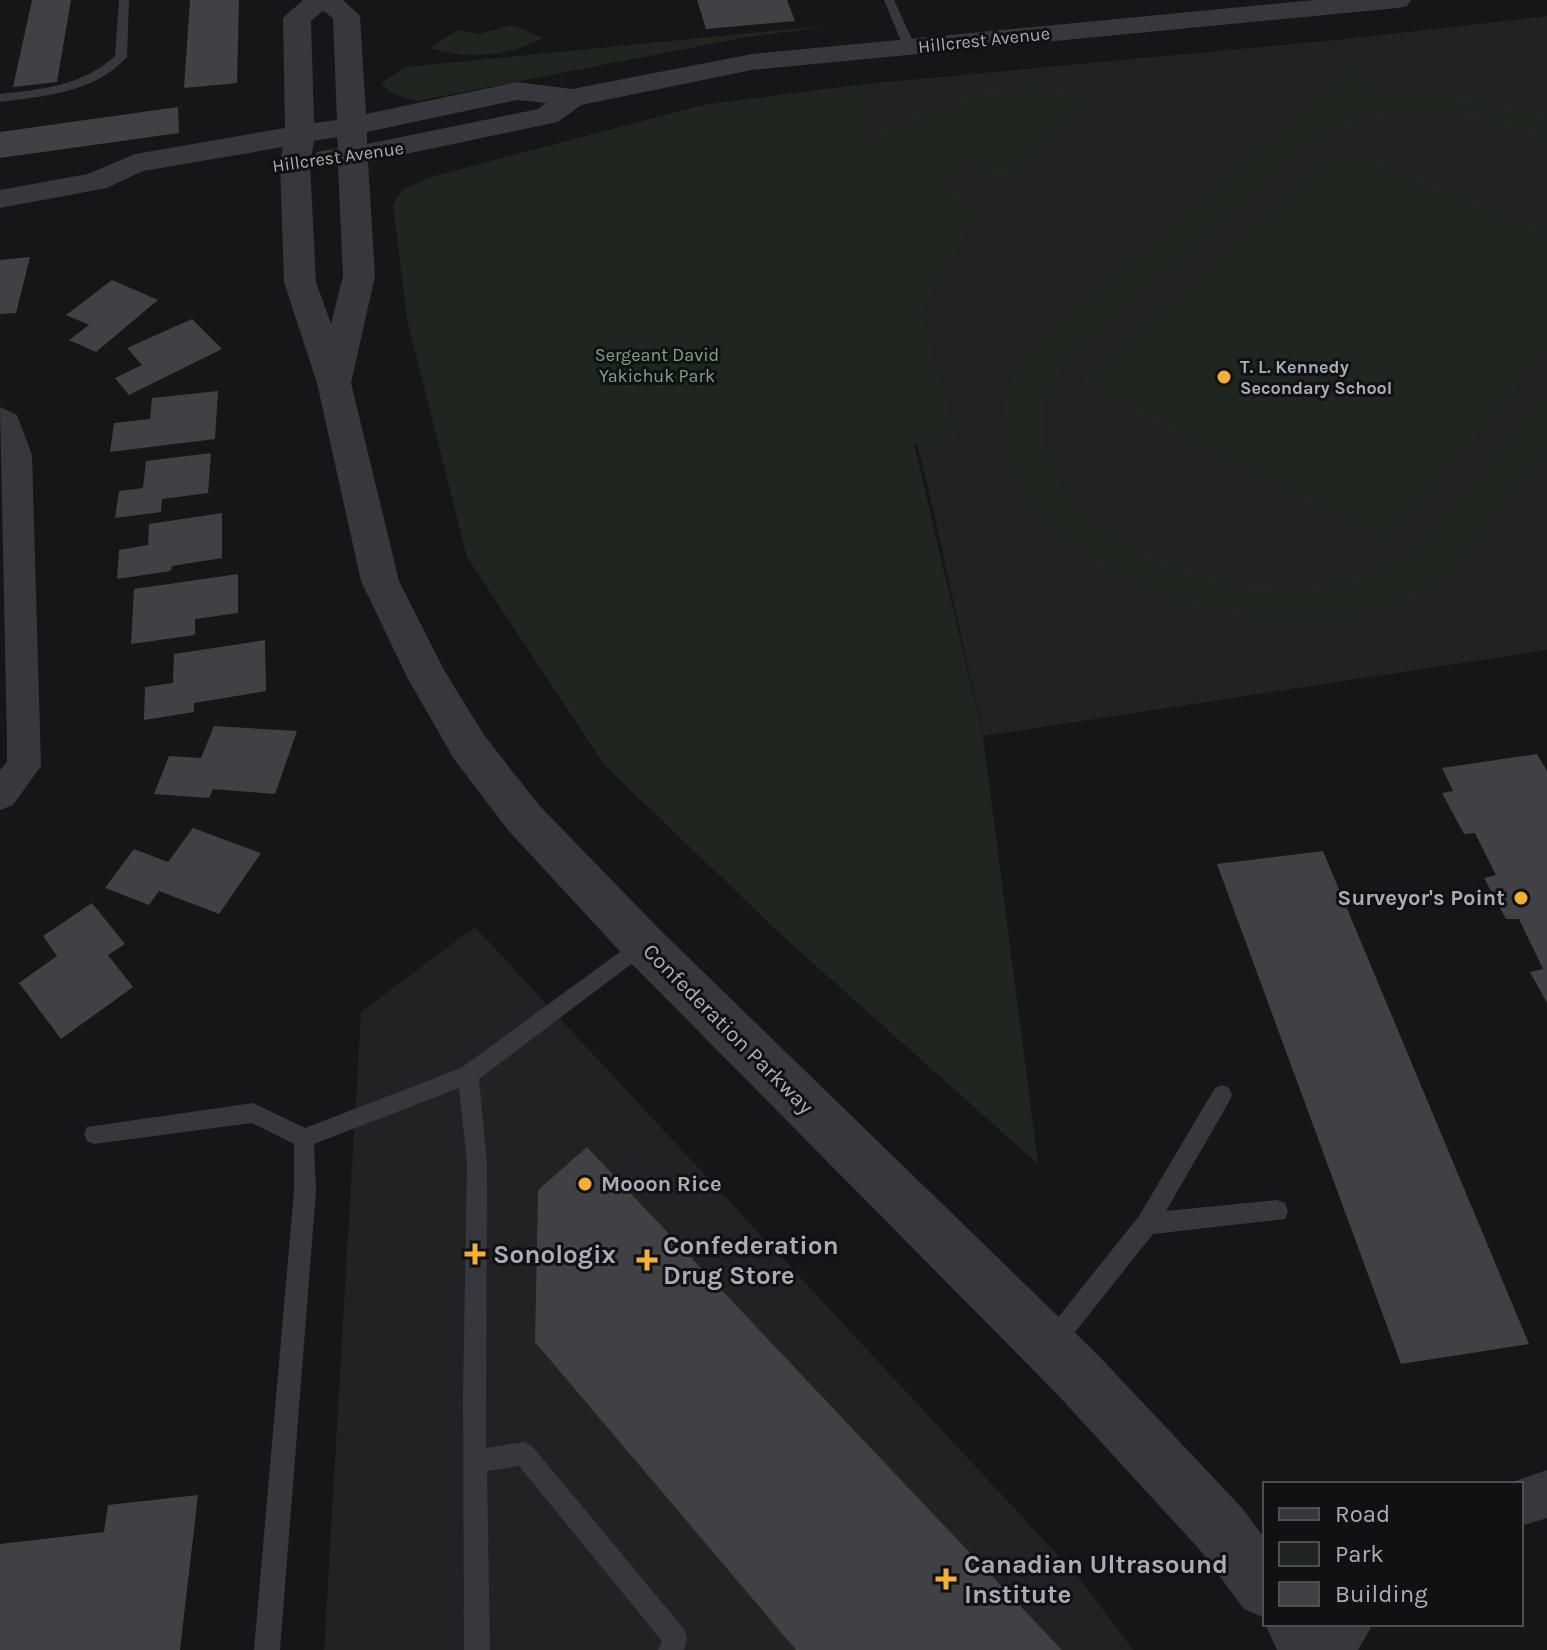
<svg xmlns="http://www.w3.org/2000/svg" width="1547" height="1650" viewBox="0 0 1547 1650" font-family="Karla,sans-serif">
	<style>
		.built { fill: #222225 }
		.green { fill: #1e261f }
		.building { fill: #404145 }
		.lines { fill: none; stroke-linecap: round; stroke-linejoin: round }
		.service { fill: #37383d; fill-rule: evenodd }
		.minor { fill: #37383d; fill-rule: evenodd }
		.tertiary { fill: #37383d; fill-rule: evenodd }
		.poi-dot { fill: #f2b134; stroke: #111113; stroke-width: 3 }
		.labels { text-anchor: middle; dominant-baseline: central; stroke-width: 6; stroke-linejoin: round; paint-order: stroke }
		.far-street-label { font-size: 18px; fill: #a8adb8; stroke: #111113 }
		.far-park-label { font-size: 18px; fill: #7fa381; stroke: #111113 }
		.far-poi-label { font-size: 18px; font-weight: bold; fill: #a8adb8; stroke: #111113; text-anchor: start }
		.poi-label { font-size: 22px; font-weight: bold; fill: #a8adb8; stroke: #111113; text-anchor: end }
		.street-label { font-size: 22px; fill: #a8adb8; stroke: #111113 }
		.near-poi-label { font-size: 26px; font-weight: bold; fill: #a8adb8; stroke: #111113; text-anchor: start }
	</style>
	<rect width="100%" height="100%" fill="#161618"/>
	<!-- built -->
	<path class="built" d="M1547,16V650L983,736L932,504L868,250L865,84L1346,39Z
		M475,927L1079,1578L1133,1650H324L361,1012Z"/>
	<!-- green -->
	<path class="green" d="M512,25L543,38C507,57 469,60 430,48L458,30L479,34Z
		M834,25L742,38L417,101L390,93L381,83L405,67Z
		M1351,68L1380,78L1365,91C1428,92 1486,99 1547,117V139C1469,109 1398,102 1321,136L1066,362L1045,399L1044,442L1064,487L1104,529L1161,562L1229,584L1299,589L1363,577L1413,551L1547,389V452L1448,577L1382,615L1272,621L1180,603L1096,563L1038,519L1008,458L1004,402L1015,367L1046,331Z
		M865,84L866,139L913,115L957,103L969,94L1033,85L1089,95L1012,176L961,167L942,186L981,209L922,312L958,439L914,444L983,736L1038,1164L788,941L605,766L467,557L407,319L393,205L402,190L434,176L703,105Z
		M1340,146L1547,232V353L1387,543L1080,382Z"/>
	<!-- building -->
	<path class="building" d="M32,0H71L57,82L13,87Z
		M190,0H239L237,83L184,88Z
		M697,0H787L795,21L706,29Z
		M178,107L179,133L0,158V132Z
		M30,257L16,313L0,314V260Z
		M112,280L158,300L96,352L69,340L89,325L66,315Z
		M192,319L222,349L129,395L115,378L142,365L127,348Z
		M218,391L215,439L110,452L114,423L150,419L152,398Z
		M211,453L208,493L162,499L161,512L115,518L119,491L143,488L146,461Z
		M222,513V558L172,566L171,571L117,579L119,550L148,545L149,524Z
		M238,574V613L195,619V635L131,644L134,589Z
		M265,640L266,691L194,703V712L144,720L145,687L173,683L174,654Z
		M214,726L297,731L275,794L213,789L209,798L154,794L169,756L201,758Z
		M1537,754L1547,771V1003L1530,972L1543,969L1519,919H1506L1484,878L1496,875L1475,833L1464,834L1442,793L1453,791L1442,768Z
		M193,828L261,853L219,914L159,891L149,905L105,888L134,849L168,862Z
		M1323,851L1529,1344L1401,1364L1217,864Z
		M92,903L125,944L108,955L133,987L61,1039L19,983L57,956L43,936Z
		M587,1147L812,1386L1062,1650H796L535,1342L538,1190Z
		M198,1495L180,1650H0V1544L104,1532L108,1505Z"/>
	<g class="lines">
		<!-- service -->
		<path class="service" d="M119,0H129L127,57C94,93 45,96 0,102V94C43,89 82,86 115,56Z
			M884,0H894L916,48L914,50L904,48Z
			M643,935L650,938L653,944L650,950L479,1079L487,1163L486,1448L524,1442L532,1446L684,1629L687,1638L684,1650H658L662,1641L519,1466L487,1471L490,1650H464L463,1395L467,1163L459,1088L314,1144L316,1191L280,1650H254L294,1191V1144L252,1123L94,1144L87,1141L84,1134L87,1127L253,1103L305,1128L461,1068Z
			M1222,1085L1229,1088L1232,1095L1229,1102L1166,1211L1277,1200L1285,1203L1288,1211L1285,1219L1153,1234L1060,1351L1052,1354L1044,1351L1041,1343L1044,1335L1139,1216L1215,1088Z"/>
		<!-- minor -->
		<path class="minor" d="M0,407L17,415L32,455L41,766L13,805L0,810V770L7,762V743Z
			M1547,1470V1518L1521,1526V1484H1507Z
			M1313,1624H1373L1358,1650H1298Z"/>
		<!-- tertiary -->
		<path class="tertiary" d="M303,0H343L360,16L366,114L517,82L572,89L752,54L1314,0H1411L1407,6L1398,8L752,70L581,105L558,122L368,162L375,276L351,383L399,581L444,670L484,735L538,804L659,929L1096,1353L1242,1508L1265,1539V1618L1244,1609L1200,1550L1056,1393L627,959L508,830L454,759L408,679L361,581L317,383L284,282L280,163L283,147L143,171L107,188L0,208V190L88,174L135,154L285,128L283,18ZM323,11L333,18L337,120L314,123L311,21ZM517,100L546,103L538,109L367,144V132ZM337,137L338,148L317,152L313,158L317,164L338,166L343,276L331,324L316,282L310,163L314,141Z
			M1265,1624H1334L1347,1650H1277Z"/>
	</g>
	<!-- markers -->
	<g class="poi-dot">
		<circle cx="1224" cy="377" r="8"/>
		<circle cx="1521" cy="898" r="8"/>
		<circle cx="585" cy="1184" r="8"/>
		<path d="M471 1242h8v8h8v8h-8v8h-8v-8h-8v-8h8z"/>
		<path d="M643 1248h8v8h8v8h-8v8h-8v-8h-8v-8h8z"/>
		<path d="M942 1567h8v8h8v8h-8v8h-8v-8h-8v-8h8z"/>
	</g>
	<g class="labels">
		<!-- far-street labels -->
		<g class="far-street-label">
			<text transform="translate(984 40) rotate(-6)">Hillcrest Avenue</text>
			<text transform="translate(338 157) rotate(-8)">Hillcrest Avenue</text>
		</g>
		<!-- far-park labels -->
		<g class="far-park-label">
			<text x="657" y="355">Sergeant David<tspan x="657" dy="21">Yakichuk Park</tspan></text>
		</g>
		<!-- far-poi labels -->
		<g class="far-poi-label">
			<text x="1240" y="367">T. L. Kennedy<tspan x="1240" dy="21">Secondary School</tspan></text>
		</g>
		<!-- poi labels -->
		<g class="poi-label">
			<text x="1505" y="898">Surveyor's Point</text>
			<text x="601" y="1184" text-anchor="start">Mooon Rice</text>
		</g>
		<!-- street labels -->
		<g class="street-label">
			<text transform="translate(728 1029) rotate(45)">Confederation Parkway</text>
		</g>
		<!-- near-poi labels -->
		<g class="near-poi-label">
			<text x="663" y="1245">Confederation<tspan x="663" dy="30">Drug Store</tspan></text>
			<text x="493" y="1254">Sonologix</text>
			<text x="964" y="1564">Canadian Ultrasound<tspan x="964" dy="30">Institute</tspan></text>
		</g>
	</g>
	<!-- legend -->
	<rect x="1263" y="1482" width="260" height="144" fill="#111113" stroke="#4d4f55" stroke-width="2"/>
	<rect x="1279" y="1508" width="40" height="12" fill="#37383d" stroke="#4d4f55" stroke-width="2"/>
	<text x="1335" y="1522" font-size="24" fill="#a8adb8">Road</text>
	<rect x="1279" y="1542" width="40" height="24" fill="#1e261f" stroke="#4d4f55" stroke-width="2"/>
	<text x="1335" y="1562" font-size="24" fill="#a8adb8">Park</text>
	<rect x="1279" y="1582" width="40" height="24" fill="#404145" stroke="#4d4f55" stroke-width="2"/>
	<text x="1335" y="1602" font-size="24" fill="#a8adb8">Building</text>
</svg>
